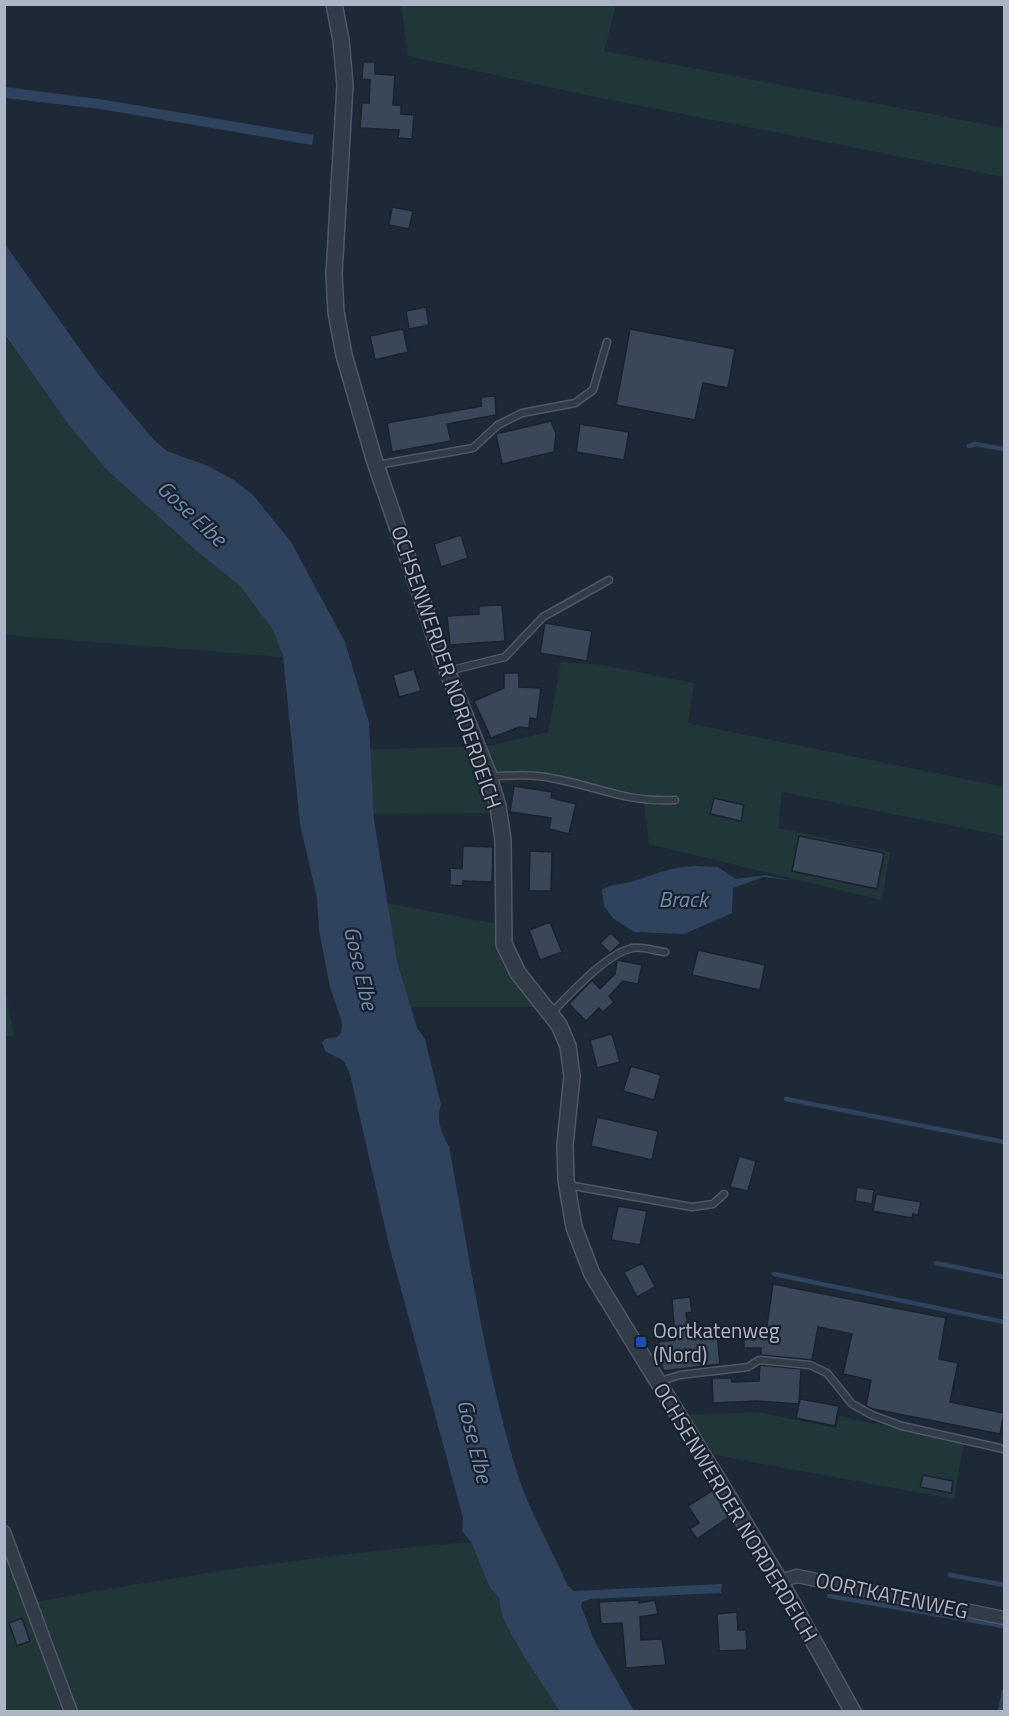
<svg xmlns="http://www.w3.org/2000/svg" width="1009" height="1716" viewBox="0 0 1009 1716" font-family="'Titillium Web',sans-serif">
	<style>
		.green { fill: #203639 }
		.water { fill: #2f425e }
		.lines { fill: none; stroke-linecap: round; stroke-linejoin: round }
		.stream { stroke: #2f425e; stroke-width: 4.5 }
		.building { fill: #3a4758; stroke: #1a222e; stroke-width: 1.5 }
		.service-casing { stroke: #505866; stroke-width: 9 }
		.minor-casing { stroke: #505866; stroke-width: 15 }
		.tertiary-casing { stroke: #505866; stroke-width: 18 }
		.service { stroke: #323b48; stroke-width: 6 }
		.minor { stroke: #323b48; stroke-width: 12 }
		.tertiary { stroke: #323b48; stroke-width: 15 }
		.transit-dot { fill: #1a4fb4; stroke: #18202c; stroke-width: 2 }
		.labels { text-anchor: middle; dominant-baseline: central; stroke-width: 4.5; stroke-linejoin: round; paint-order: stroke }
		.street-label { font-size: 21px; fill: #acb5c5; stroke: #18202c }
		.poi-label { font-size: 21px; fill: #acb5c5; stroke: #18202c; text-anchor: start }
		.water-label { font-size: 22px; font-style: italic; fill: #728cb0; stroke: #18202c }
	</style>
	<rect width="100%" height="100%" fill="#1e2937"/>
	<!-- green -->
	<path class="green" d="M401,5H616L604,51L1004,128V177L591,96L408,56Z
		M4,335L68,424L199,553L240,586L273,630L283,657L5,635Z
		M561,662L602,665L694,683L688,723L1004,787V836L782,792L778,828L890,852L882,900L649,844L643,795L587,783L498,775L484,747L548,732Z
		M468,747L490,813L373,814L370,749Z
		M387,903L497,924V952L537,1007H411L397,961Z
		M5,988L14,1036H5Z
		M757,1412L836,1428L839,1416L964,1442L954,1499L714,1455L686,1415Z
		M471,1542L490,1588L499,1598C499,1628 544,1684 559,1711H70L30,1603C176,1576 323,1554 471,1542Z
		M5,1546L62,1711H5Z"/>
	<!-- water -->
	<path class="water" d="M5,87L99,99L314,135L312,145L100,109L5,98Z
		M4,243L98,374L154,440L167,451L208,466L234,480L253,495L291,542L345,642L369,723L374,820L397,961L417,1028L425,1039L441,1105C436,1120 441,1133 449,1146C469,1255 485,1367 517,1473C529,1511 552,1549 568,1586L574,1591L722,1584L721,1593L590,1599L582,1602L581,1606L595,1642L634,1711H559C544,1683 499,1628 499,1598L490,1588L471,1542L462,1531L463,1518L389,1245L350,1074L343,1060L326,1052L322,1043L325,1039L337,1037L341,1033L342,1022L330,987L319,930L317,898L300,824L283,656L273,630L240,586L199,553L107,470L68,424L5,335Z
		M694,866L718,867L736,879L765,875L789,880L763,877L733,888L732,913L684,934L634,932L613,918L604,906L602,890C613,883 622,885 634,881C656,874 670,867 694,866Z"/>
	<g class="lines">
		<!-- stream -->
		<path class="stream" d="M969,446L975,444L1004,449
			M786,1099L1004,1142
			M936,1263L1004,1277
			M774,1274L1004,1322
			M950,1575L1004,1585
			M829,1596L1004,1626
			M1000,1712L1004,1691"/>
	</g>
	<!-- building -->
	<path class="building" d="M363,62H375V74L395,75L393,105H401V114L414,115L412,139L398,138L399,130L360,128L362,103H369L370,80L362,79Z
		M392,207L413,211L409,229L389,225Z
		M426,307L429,325L409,329L406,311Z
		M403,329L408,352L375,360L370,336Z
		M630,329L735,349L728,388L703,383L695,420L616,405Z
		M495,396L496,415L447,424L451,441L392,452L387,423L481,406V397Z
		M551,421L556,434L554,452L502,464L496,434Z
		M580,424L629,432L624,460L576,452Z
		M461,535L468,558L441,567L434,544Z
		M502,605L505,641L450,645L447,616L479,614V606Z
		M545,623L592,631L587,661L540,653Z
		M414,669L421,691L399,697L393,675Z
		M504,673H519V687L541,688L537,719L530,718L529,728L519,727L491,738L474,701L504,688Z
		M514,786L552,792L551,798L576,804L569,834L549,829L551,818L510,812Z
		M714,798L744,805L741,821L710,814Z
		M799,836L884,853L877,889L792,871Z
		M463,846L493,847L492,882L463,881V886L450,885V868L462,869Z
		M530,851L552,852L551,891H529Z
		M550,922L562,952L540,960L529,930Z
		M611,933L621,943L610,953L600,943Z
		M698,950L765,965L760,990L692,975Z
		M617,960L642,965L638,984L623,981L609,996L614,1002L603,1012L599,1008L586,1021L569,1004L592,980L600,989L615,974Z
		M612,1034L620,1062L597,1068L590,1040Z
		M631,1066L661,1075L654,1100L623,1091Z
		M597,1117L658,1131L652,1160L591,1146Z
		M739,1156L756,1161L748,1191L730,1187Z
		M857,1187L874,1190L872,1204L855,1201Z
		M876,1194L921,1202L918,1215L913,1214L912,1218L873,1211Z
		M618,1206L647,1211L640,1245L611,1240Z
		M643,1263L655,1287L637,1297L624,1272Z
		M773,1284L946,1318L939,1359L958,1363L950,1402L1004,1413L1000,1434L873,1409L866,1406L871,1380L843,1374L852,1334L818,1327L812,1360L761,1355V1348H744V1332H766Z
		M690,1297L692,1312L686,1313L690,1338L717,1335L720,1364L663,1371L658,1342L675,1340L672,1299Z
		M760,1365L801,1369L799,1404L800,1399L839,1406L835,1426L796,1418L799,1404L756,1401L713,1403L712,1378H731L732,1382L759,1381Z
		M923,1475L953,1481L951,1493L920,1487Z
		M713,1490L729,1517L697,1539L690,1529L699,1523L688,1506Z
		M639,1600V1603L655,1600L658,1614L640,1617L641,1640L662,1639L666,1665L626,1668L622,1623L601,1624L599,1602Z
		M737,1612L738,1630H746L747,1650L719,1651L717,1614Z
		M22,1618L30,1641L17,1646L9,1623Z"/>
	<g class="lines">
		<!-- service casing -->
		<g class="service-casing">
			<path id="service" d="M377,465L473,448L498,425L522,413L575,403L593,390L607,342
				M448,671L505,657L543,617L609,580
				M490,777C510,775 531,774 551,778C597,786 626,803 675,800
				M551,1013C571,994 604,955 632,948C641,946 655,951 665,952
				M568,1185L692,1207L713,1204L724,1194
				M658,1382L680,1375L748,1367L759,1360L810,1365L827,1373L852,1404L872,1415L902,1426L1004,1449"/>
		</g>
		<!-- minor casing -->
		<g class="minor-casing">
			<path id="minor" d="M4,1532L71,1712
				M780,1581L797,1576L1004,1618"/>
		</g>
		<!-- tertiary casing -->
		<g class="tertiary-casing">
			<path id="tertiary" d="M334,4L341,40L345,85L334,274L336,312L344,355L374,459L442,658L488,773L498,806L503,840L504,944L518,973L559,1025L568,1046L572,1076L565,1145L566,1180L574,1227L592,1274L780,1581L853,1712"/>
		</g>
		<!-- service -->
		<use href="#service" class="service"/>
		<!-- minor -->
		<use href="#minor" class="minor"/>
		<!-- tertiary -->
		<use href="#tertiary" class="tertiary"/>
	</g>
	<!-- markers -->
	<rect class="transit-dot" x="635" y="1336" width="12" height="12" rx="3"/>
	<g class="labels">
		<!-- street labels -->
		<g class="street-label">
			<text transform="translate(447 667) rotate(71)">OCHSENWERDER NORDERDEICH</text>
			<text transform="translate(736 1512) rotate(59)">OCHSENWERDER NORDERDEICH</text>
			<text transform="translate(892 1595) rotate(12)">OORTKATENWEG</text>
		</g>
		<!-- poi labels -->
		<g class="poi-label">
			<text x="653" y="1330">Oortkatenweg<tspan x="653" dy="24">(Nord)</tspan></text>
		</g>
		<!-- water labels -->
		<g class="water-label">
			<text transform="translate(192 513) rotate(43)">Gose Elbe</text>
			<text x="683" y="899">Brack</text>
			<text transform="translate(361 968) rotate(77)">Gose Elbe</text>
			<text transform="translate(475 1441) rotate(76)">Gose Elbe</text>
		</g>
	</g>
	<!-- border -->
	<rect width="1009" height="1716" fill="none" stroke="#acb5c5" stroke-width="12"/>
</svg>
